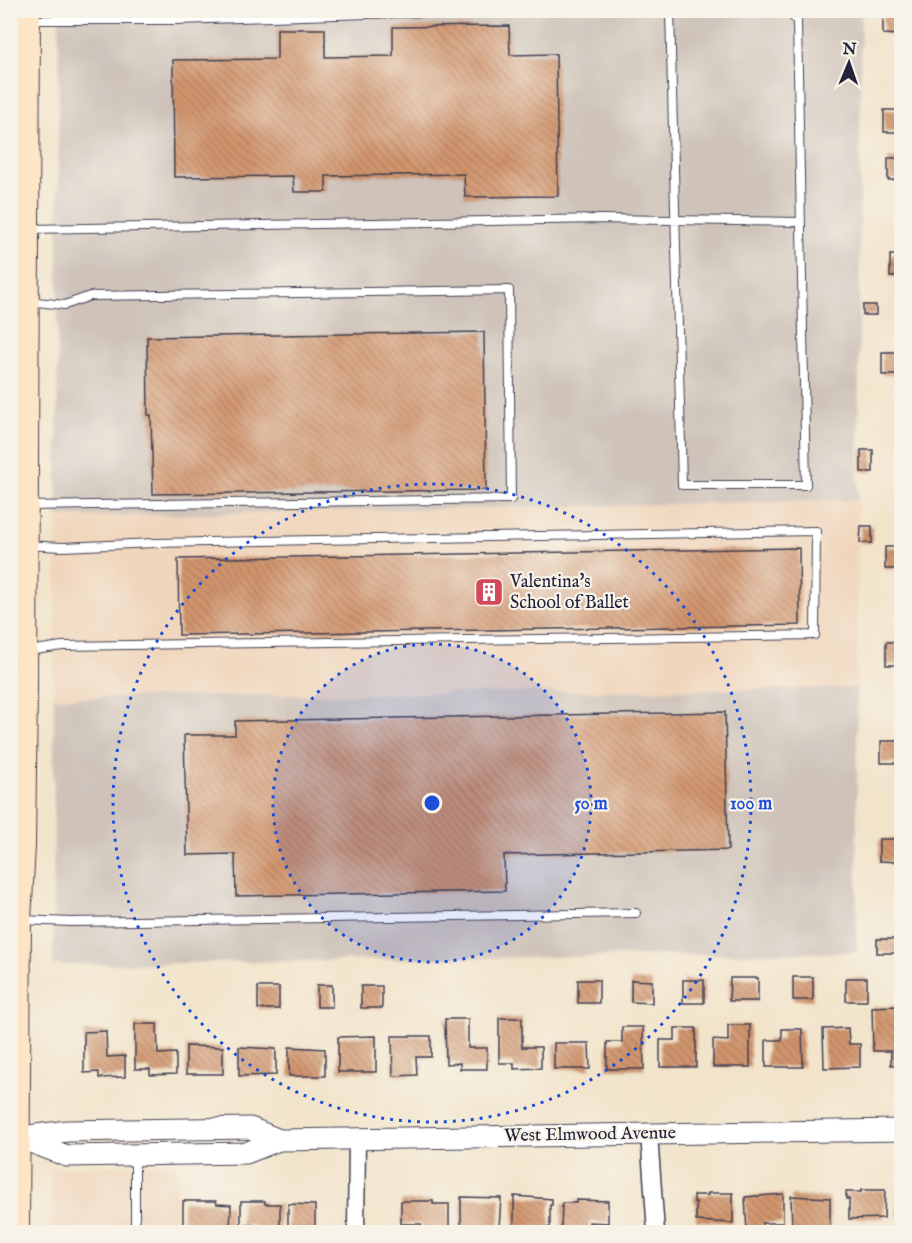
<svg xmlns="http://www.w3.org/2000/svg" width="912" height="1243" viewBox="0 0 912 1243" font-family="'IM FELL English',serif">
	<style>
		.built { fill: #f0d6bc }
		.industrial { fill: #cec2b9 }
		.building { fill: url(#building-back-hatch) }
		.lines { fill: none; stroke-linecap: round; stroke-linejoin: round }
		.service-casing { stroke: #413f51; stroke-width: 10 }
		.minor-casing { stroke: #413f51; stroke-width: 19 }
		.tertiary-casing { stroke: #413f51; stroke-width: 23 }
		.secondary-casing { stroke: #413f51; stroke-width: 26 }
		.service { stroke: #fff; stroke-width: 8 }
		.minor { stroke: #fff; stroke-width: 16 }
		.tertiary { stroke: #fff; stroke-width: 21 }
		.secondary { stroke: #fde5c5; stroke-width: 24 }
		.ring { fill: none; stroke: #1d4ed8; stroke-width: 3; stroke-dasharray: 3 6 }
		.labels { text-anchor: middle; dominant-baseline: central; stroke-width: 4.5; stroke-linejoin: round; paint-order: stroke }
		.poi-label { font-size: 18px; fill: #22223b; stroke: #f7f3e8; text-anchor: start }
		.street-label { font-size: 18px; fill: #22223b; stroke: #f7f3e8 }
		.centre { fill: #1d4ed8; stroke: #f7f3e8; stroke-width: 3 }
		.ring-label { font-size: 18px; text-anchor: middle; font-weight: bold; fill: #1d4ed8; stroke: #f7f3e8; stroke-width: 4.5; stroke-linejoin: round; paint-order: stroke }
	</style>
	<defs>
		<pattern id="building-back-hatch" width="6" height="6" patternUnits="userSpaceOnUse" patternTransform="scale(1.5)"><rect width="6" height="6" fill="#d2956d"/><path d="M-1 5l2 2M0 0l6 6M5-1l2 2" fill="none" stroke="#aa795b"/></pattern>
	</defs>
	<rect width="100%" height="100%" fill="#f7f3e8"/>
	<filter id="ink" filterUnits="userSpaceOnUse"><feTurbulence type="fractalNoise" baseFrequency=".0167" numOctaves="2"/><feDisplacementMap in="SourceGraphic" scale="12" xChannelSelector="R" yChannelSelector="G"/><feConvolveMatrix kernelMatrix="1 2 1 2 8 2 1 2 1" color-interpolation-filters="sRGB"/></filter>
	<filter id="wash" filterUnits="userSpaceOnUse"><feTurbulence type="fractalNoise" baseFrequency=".008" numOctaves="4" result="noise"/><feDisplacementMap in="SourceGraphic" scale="24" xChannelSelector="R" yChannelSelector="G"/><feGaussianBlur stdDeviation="1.35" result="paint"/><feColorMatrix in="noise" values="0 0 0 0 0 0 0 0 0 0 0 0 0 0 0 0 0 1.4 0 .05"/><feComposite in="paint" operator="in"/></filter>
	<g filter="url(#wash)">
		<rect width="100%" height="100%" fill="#f2e4cb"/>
		<!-- built -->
		<path class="built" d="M858,500L857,688L54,698L57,517Z
			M177,1163L176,1232H51V1169Z"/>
		<!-- industrial -->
		<path class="industrial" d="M59,11H861L858,500L57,517Z
			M857,688V952L53,965L54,698Z"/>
		<g id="blocks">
			<!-- building -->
			<path class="building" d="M883,12H902V35L883,34Z
				M509,26L510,55L556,54L558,196L465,197L464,174L326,176V192H294L293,176L174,177L173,60L277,59V29H325V57L393,56V27Z
				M884,110H902V132H884Z
				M888,158H902V180H888Z
				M890,255H902V277H890Z
				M863,305H876V315H863Z
				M484,332L486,490L153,494L151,415H148L147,337Z
				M882,352H902V375H882Z
				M861,450H873V472H861Z
				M861,526H872V543H860Z
				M885,547H902V569H885Z
				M799,548L800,625L179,635L178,559Z
				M886,642H902V665H886Z
				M725,712L728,850L504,855L505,891L236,896L235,854L187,855L184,735H235V721Z
				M881,741H902V763H881Z
				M879,839H899V862L879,861Z
				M877,939H896L897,953H877Z
				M793,977H813V1000H793Z
				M730,978H758V1001H729Z
				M846,978H867V1001H846Z
				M578,980H599V1003H578Z
				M631,980L652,981V1003L631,1002Z
				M683,980H704V1003H683Z
				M317,985H332V1007H317Z
				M361,986H382V1008H361Z
				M258,987H279V1009H258Z
				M898,1006V1024H902V1065H891V1051H873L872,1007Z
				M499,1018H522V1047H541V1068L514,1069V1063H499Z
				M445,1019H468V1048H487V1069H460V1063L446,1064Z
				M135,1024H157L158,1054L176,1053V1074L150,1075V1069H135Z
				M728,1025H750V1067H713V1040L728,1041Z
				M622,1027H643L644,1069H607V1042H622Z
				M675,1028H696V1067H660V1040H675Z
				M848,1028L849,1044H860V1067L824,1068L823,1029Z
				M782,1029H802L803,1067H766V1040H782Z
				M106,1031L107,1057L125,1056V1077L99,1078V1072L84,1073V1032Z
				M376,1036V1072H338V1037Z
				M392,1036H431V1057H416L417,1075L393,1076Z
				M554,1043H589L590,1069H554Z
				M186,1046L223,1047V1074H186Z
				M239,1047L276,1049V1075L239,1076Z
				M289,1047L325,1049V1076H289Z
				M861,1190H885L884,1218L849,1219V1199H846V1192H861Z
				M708,1193H733V1223L696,1221V1202L694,1203V1195H708Z
				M897,1193H902V1215H897Z
				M783,1194V1223H762V1232H747L745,1197Z
				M514,1196L552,1199V1205H550V1228L514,1226Z
				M791,1196L830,1198V1232H792Z
				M461,1197L501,1198L499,1228L483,1227L482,1232H461Z
				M576,1200L608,1201V1223L589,1222V1230L580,1229V1232H561L562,1203H576Z
				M183,1201H216L217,1204L231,1205L230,1232L183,1229Z
				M241,1201H265V1204H280V1232H253V1225H241Z
				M401,1201H433V1204H449V1230H447V1232H428V1230H422L421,1224H401Z
				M288,1204L315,1205V1232H288Z"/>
		</g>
	</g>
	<g filter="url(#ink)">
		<use href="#blocks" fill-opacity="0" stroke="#413f51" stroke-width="1.5"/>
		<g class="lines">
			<!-- service casing -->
			<g class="service-casing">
				<path id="service" d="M670,10L682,485H806L797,21L787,10
					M28,20H177L496,10
					M28,229L602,219L801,222
					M10,306L27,301L65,305L90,296L509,290L511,499L28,506
					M26,545L62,547L155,543L816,531L815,635L62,646L28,651
					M20,920L72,922L636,913
					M135,1232V1155"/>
			</g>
			<!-- minor casing -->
			<g class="minor-casing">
				<path id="minor" d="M649,1134L656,1232
					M356,1232L357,1138"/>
			</g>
			<!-- tertiary casing -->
			<g class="tertiary-casing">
				<path id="tertiary" d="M18,1137L67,1156L246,1153L279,1140L902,1130
					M21,1137L67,1131L250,1128L279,1140"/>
			</g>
			<!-- secondary casing -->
			<g class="secondary-casing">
				<path id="secondary" d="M17,1232L19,920L23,846L25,692L28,10"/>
			</g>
			<!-- service -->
			<use href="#service" class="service"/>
			<!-- minor -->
			<use href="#minor" class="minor"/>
			<!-- tertiary -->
			<use href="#tertiary" class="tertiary"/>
			<!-- secondary -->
			<use href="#secondary" class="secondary"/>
		</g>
	</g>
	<!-- distance rings -->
	<circle cx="432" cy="803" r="159" fill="#1d4ed8" fill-opacity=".12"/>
	<g class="ring">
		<circle cx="432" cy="803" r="159"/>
		<circle cx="432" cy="803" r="319"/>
	</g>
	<!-- icons -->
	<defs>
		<g id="building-square" transform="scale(1.5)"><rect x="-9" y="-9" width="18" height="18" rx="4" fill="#d1495b" stroke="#f7f3e8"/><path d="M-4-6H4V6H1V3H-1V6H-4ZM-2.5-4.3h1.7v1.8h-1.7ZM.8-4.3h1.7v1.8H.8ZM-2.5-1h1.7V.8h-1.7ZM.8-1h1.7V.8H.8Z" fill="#fff"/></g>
	</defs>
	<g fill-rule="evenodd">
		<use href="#building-square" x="489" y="592"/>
	</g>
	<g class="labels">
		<!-- poi labels -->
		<g class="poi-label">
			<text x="510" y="582">Valentina's<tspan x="510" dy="21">School of Ballet</tspan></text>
		</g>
		<!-- street labels -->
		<g class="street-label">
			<text transform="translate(590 1135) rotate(-1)">West Elmwood Avenue</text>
		</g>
	</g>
	<circle cx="432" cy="803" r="9" class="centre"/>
	<g class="ring-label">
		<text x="591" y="809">50 m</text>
		<text x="751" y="809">100 m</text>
	</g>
	<!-- margin -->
	<rect width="912" height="1243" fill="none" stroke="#f7f3e8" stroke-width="36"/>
	<!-- north arrow -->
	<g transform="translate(849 63) rotate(2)" stroke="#f7f3e8" stroke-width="4.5" paint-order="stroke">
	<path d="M0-4.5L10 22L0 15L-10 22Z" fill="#22223b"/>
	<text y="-9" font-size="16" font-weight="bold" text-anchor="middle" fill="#22223b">N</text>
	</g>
</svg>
